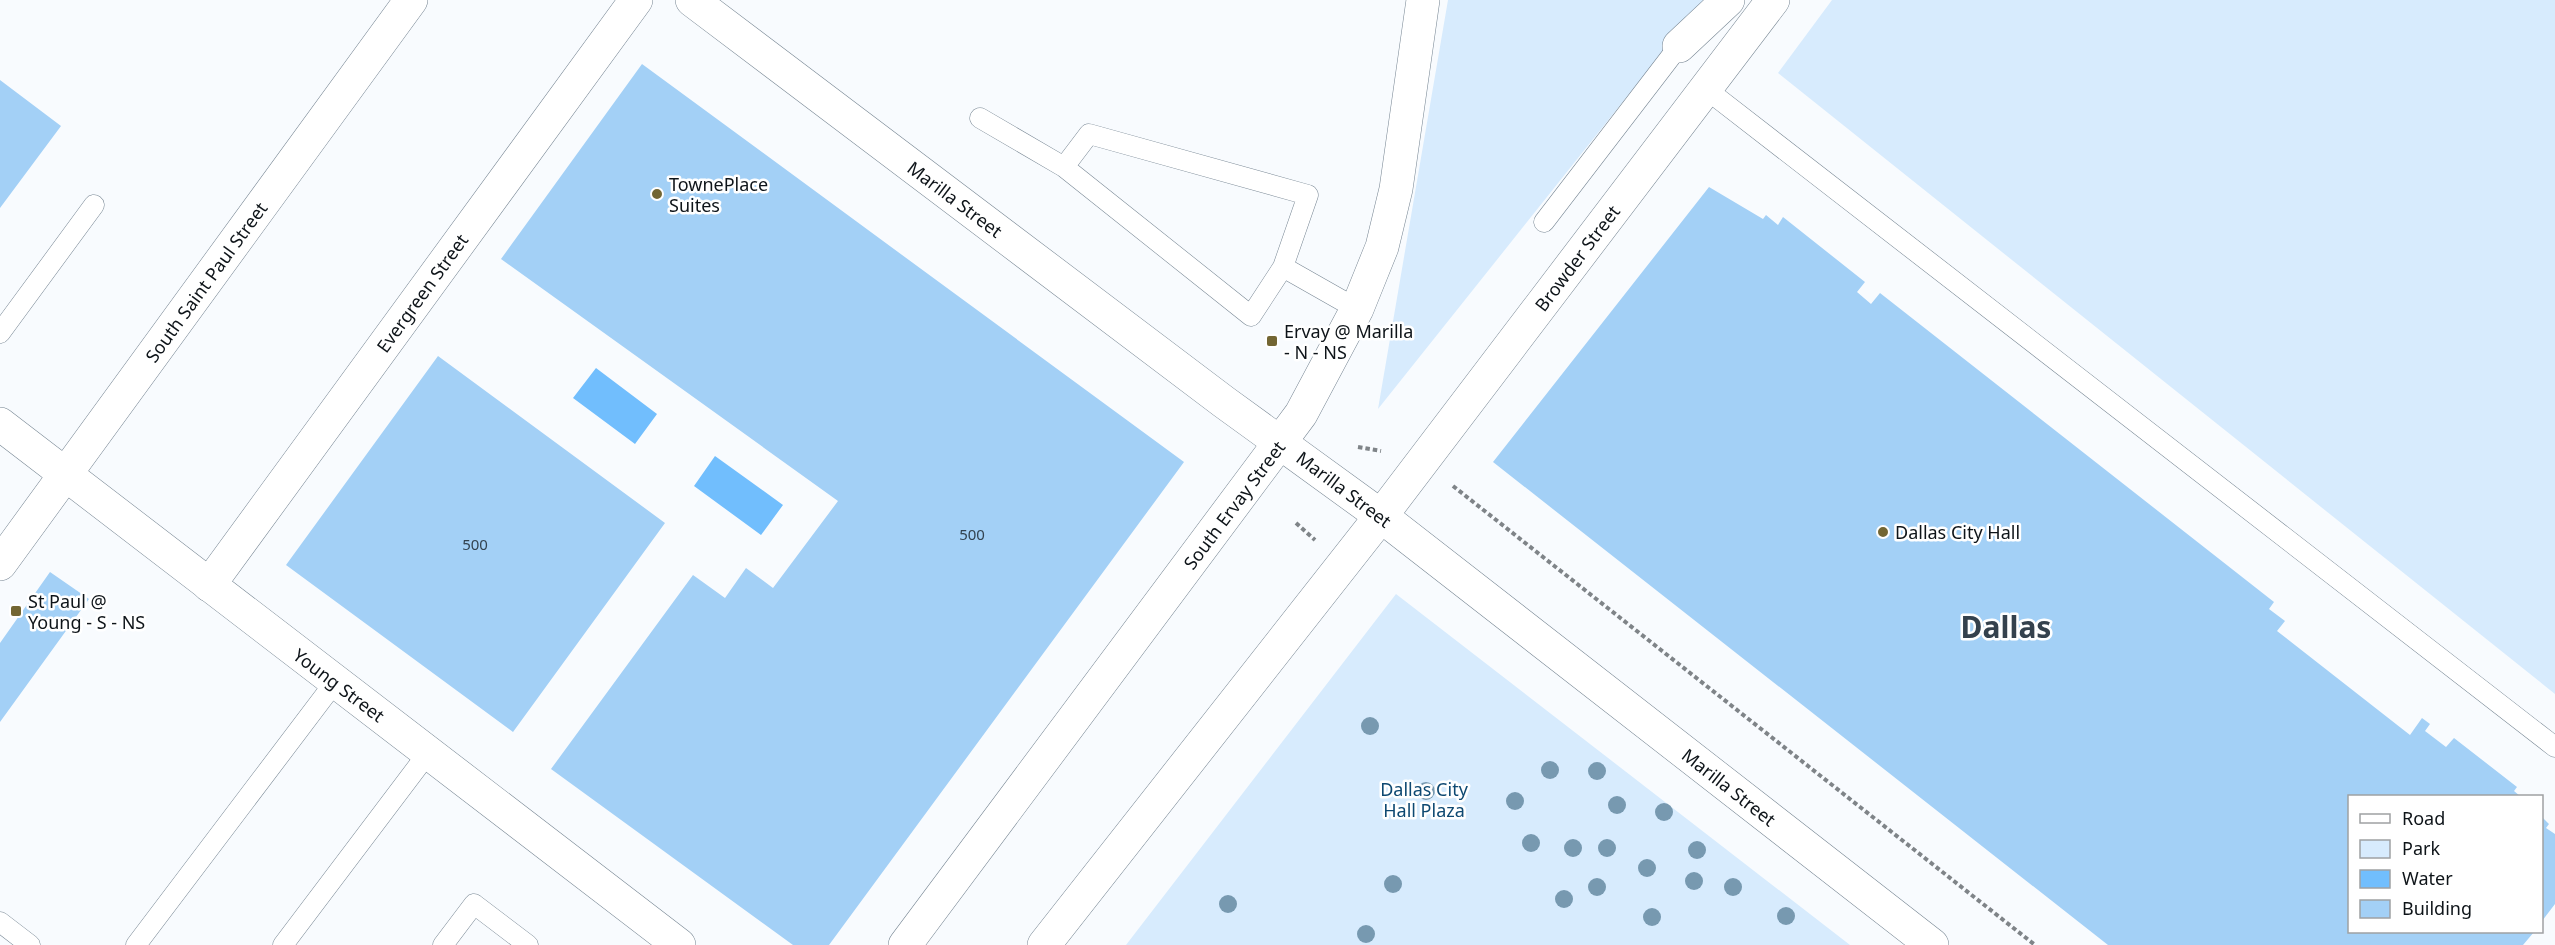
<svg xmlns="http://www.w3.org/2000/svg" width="2555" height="945" viewBox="0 0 2555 945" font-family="'Noto Sans',sans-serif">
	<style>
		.green { fill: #d7ebfd }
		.water { fill: #71befd }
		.building { fill: #a3d0f6 }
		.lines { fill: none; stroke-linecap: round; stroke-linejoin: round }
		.lane-casing { stroke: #778693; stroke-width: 21 }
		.street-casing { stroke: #778693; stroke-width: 34 }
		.secondary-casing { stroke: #778693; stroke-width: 34 }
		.path { stroke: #7f8488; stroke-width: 4; stroke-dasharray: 4.5 3; stroke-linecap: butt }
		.lane { stroke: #fff; stroke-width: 20 }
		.street { stroke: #fff; stroke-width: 33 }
		.secondary { stroke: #fff; stroke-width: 33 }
		.tree { fill: #7799b0 }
		.poi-dot { fill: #736633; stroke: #fff; stroke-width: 2 }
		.labels { text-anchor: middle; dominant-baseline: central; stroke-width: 5; stroke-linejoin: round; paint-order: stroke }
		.number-label { font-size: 15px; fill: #334350 }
		.poi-label { font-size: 18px; fill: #0e1419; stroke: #fff; text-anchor: start }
		.street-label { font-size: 18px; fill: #0e1419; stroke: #fff }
		.park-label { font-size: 18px; fill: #0d4871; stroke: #fff }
		.town-label { font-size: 30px; font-weight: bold; fill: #34414d; stroke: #fff }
	</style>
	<rect width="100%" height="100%" fill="#f8fbfe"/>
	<!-- green -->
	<path class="green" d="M1448,0H1704L1378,409Z
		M1832,0H2555V694L1778,73Z
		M1396,594L1850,945H1126Z"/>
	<!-- water -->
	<path class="water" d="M596,368L657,414L635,444L573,398Z
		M715,456L783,505L761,535L694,486Z"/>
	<!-- building -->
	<path class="building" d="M642,64L1184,462L829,945H793L551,769L693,575L725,598L746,568L773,588L838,501L501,259Z
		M0,80L61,126L0,208Z
		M1709,187L1763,219L1766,215L1778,225L1783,217L1865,282L1857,292L1871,304L1880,293L2274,602L2269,609L2285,621L2277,631L2410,735L2422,718L2430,724L2425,731L2446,747L2454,738L2517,787L2514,791L2520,796H2350V932H2534L2523,945H2108L1493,462Z
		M438,356L665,523L513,732L286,565Z
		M50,572L89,599L0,722V643Z
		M2542,817L2549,824L2546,828L2555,834V904L2542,921Z"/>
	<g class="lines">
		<!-- lane casing -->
		<g class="lane-casing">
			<path id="lane" d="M1706,89L2555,747
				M980,118L1064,167L1251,316L1283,267L1308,195L1089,134L1064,167
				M1544,222L1679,46
				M1283,267L1357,309
				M0,333L94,205
				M0,922L30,945
				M136,945L335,682
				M283,945L428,753
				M443,945L474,904L528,945"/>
		</g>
		<!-- street casing -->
		<g class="street-casing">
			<path id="street" d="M692,0L1224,402L1381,516L1932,945
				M209,585L636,0"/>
		</g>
		<!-- secondary casing -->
		<g class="secondary-casing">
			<path id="secondary" d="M1679,46L1728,0
				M0,424L679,945
				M0,564L411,0
				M905,945L1301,414L1357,309L1382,247L1396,189L1423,0
				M1044,945L1381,516L1773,0"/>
		</g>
		<!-- path -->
		<path class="path" d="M1358,447L1381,451
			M1453,486L2035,945
			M1296,523L1315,540"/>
		<!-- lane -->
		<use href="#lane" class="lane"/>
		<!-- street -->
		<use href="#street" class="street"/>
		<!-- secondary -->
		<use href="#secondary" class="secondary"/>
	</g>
	<!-- trees -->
	<g class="tree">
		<circle cx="1370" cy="726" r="9"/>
		<circle cx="1550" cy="770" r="9"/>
		<circle cx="1597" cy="771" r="9"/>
		<circle cx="1426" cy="791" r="9"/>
		<circle cx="1515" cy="801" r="9"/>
		<circle cx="1617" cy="805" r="9"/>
		<circle cx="1664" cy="812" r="9"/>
		<circle cx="1531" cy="843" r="9"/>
		<circle cx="1573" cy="848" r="9"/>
		<circle cx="1607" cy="848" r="9"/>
		<circle cx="1697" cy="850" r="9"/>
		<circle cx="1647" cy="868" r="9"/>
		<circle cx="1694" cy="881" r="9"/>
		<circle cx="1393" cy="884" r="9"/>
		<circle cx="1597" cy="887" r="9"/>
		<circle cx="1733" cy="887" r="9"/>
		<circle cx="1564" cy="899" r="9"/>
		<circle cx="1228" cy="904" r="9"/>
		<circle cx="1786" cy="916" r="9"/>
		<circle cx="1652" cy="917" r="9"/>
		<circle cx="1366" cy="934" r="9"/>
	</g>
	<!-- markers -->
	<g class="poi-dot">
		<circle cx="657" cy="194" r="6"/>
		<rect x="1266" y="335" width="12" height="12" rx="3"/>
		<circle cx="1883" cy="532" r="6"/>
		<rect x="10" y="605" width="12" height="12" rx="3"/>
	</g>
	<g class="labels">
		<!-- number labels -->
		<g class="number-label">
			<text x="972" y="534">500</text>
			<text x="475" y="544">500</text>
		</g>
		<!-- poi labels -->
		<g class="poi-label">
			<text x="669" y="184">TownePlace<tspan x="669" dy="21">Suites</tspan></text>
			<text x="1284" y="331">Ervay @ Marilla<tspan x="1284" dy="21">- N - NS</tspan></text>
			<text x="1895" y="532">Dallas City Hall</text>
			<text x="28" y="601">St Paul @<tspan x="28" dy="21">Young - S - NS</tspan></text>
		</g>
		<!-- street labels -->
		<g class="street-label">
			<text transform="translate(955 199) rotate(37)">Marilla Street</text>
			<text transform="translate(1577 258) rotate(-53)">Browder Street</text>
			<text transform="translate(206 282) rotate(-54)">South Saint Paul Street</text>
			<text transform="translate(422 293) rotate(-54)">Evergreen Street</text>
			<text transform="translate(1344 489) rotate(37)">Marilla Street</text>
			<text transform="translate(1234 505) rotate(-53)">South Ervay Street</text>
			<text transform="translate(339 685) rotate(37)">Young Street</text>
			<text transform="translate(1729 787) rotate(38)">Marilla Street</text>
		</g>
		<!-- park labels -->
		<g class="park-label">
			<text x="1424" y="789">Dallas City<tspan x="1424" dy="21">Hall Plaza</tspan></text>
		</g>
		<!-- town labels -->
		<g class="town-label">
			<text x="2006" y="626">Dallas</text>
		</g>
	</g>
	<!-- legend -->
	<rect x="2348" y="795" width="195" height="138" fill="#ffffff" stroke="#9fa1a3" stroke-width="1.5"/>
	<rect x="2360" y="814" width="30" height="9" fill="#ffffff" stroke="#9fa1a3" stroke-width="1.5"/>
	<text x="2402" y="825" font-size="18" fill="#0e1419">Road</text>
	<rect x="2360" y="840" width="30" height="18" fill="#d7ebfd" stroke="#9fa1a3" stroke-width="1.5"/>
	<text x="2402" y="855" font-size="18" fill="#0e1419">Park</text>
	<rect x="2360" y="870" width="30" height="18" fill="#71befd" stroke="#9fa1a3" stroke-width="1.5"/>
	<text x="2402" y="885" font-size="18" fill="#0e1419">Water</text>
	<rect x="2360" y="900" width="30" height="18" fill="#a3d0f6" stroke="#9fa1a3" stroke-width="1.5"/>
	<text x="2402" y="915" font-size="18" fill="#0e1419">Building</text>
</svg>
